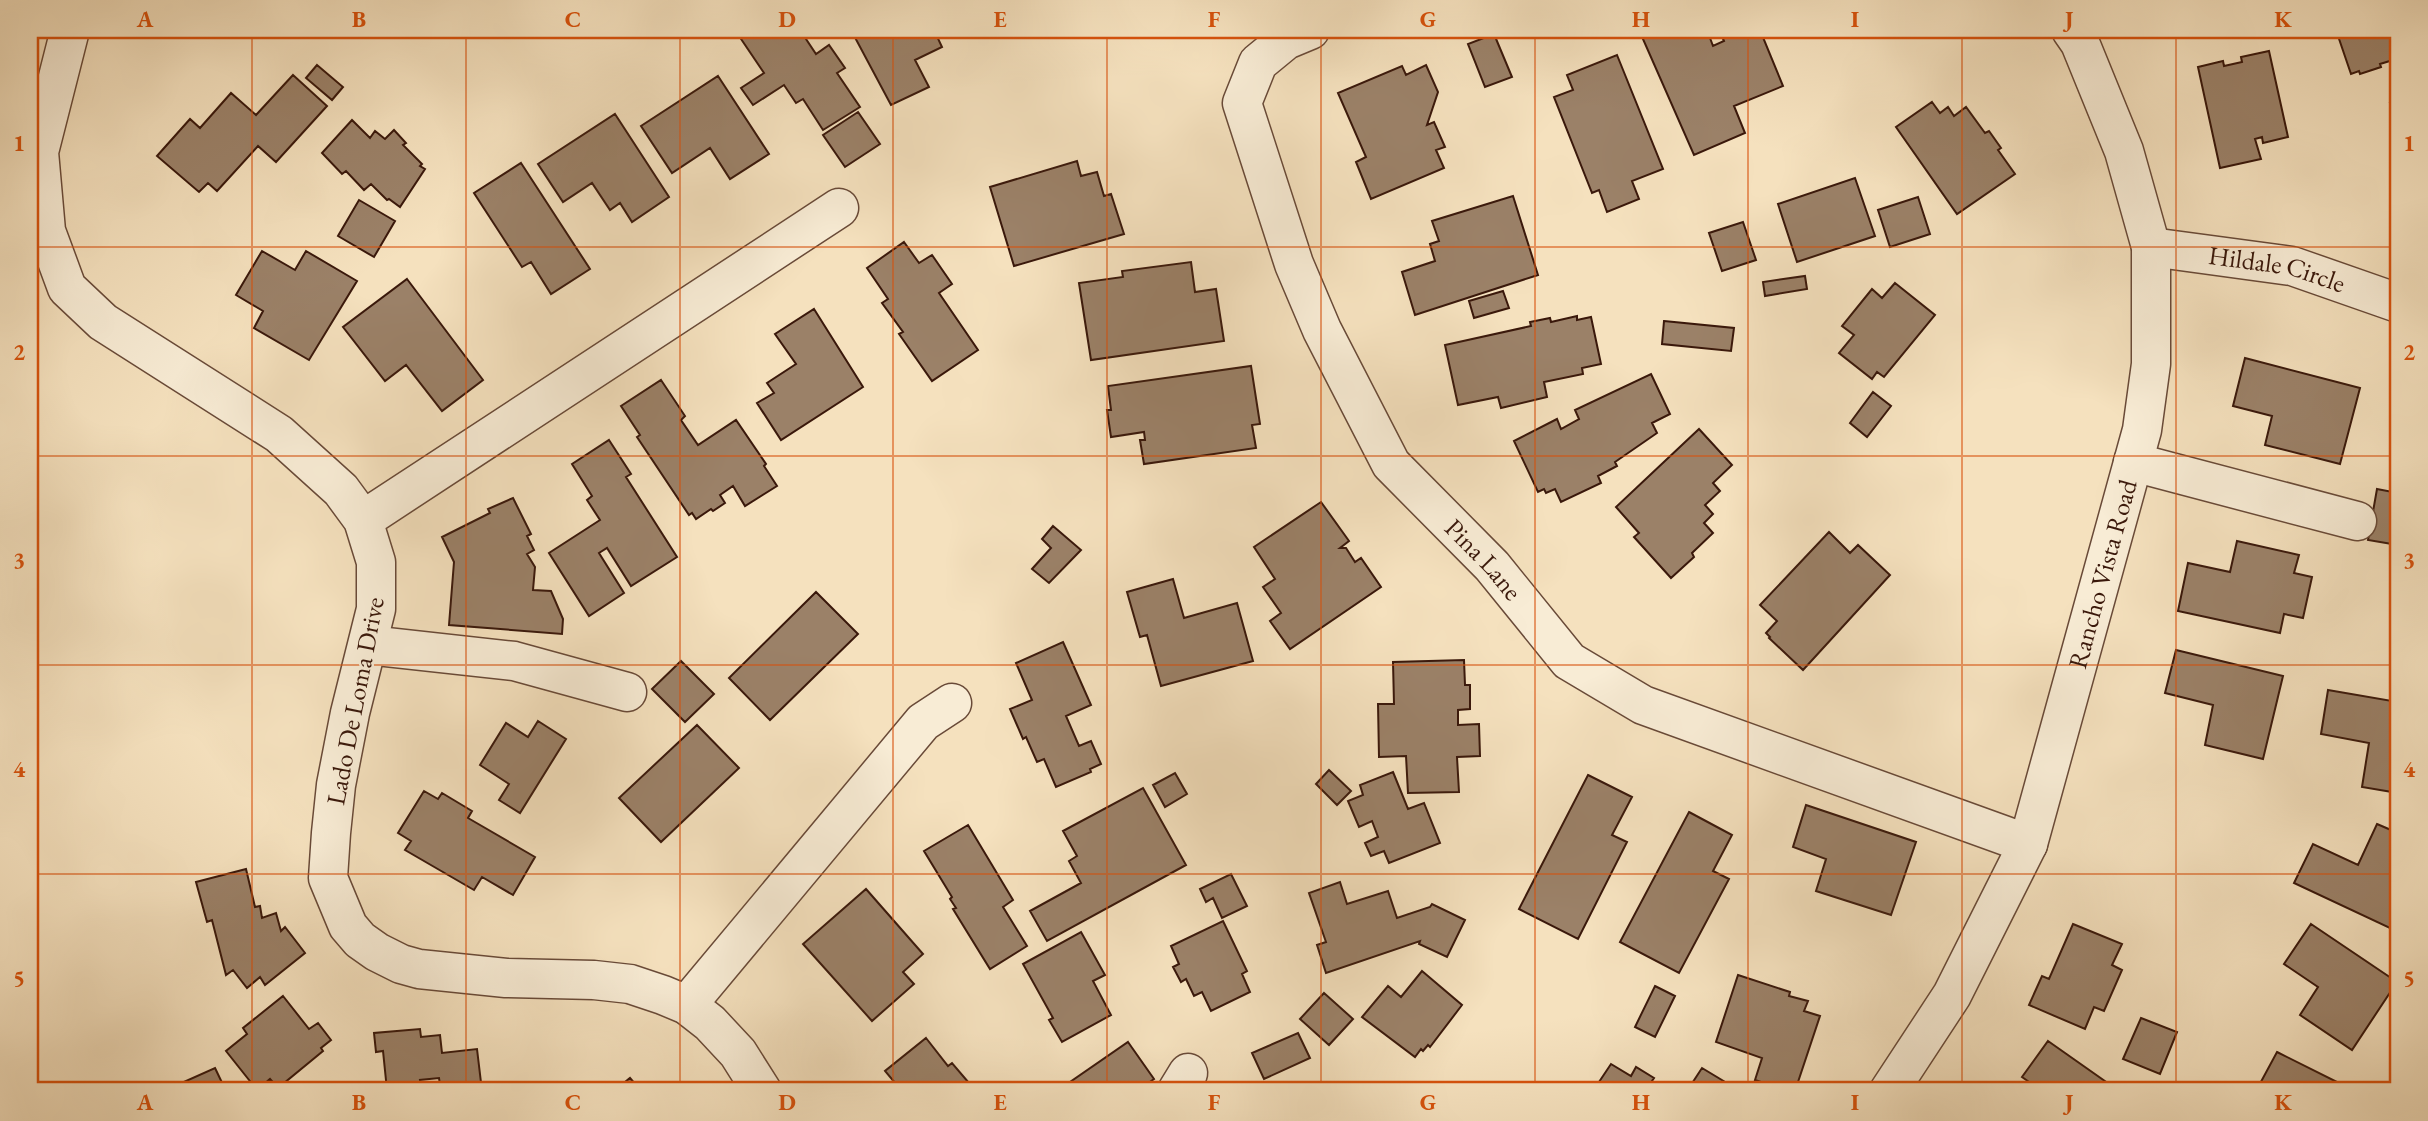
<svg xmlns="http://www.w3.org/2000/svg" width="2428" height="1121" viewBox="0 0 2428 1121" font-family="'EB Garamond',serif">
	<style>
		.building { fill: #9b8168; stroke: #3a180b; stroke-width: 2 }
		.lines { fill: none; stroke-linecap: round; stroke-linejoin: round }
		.minor-casing { stroke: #694a38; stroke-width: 41 }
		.minor { stroke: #f8ecd5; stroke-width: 38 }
		.grid { fill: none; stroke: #d7520c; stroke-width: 2; stroke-opacity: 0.55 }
		.labels { text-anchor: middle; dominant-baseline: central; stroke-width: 5; stroke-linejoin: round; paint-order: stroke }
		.street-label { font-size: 26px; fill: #3a180b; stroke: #f8ecd5 }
		.neatline { fill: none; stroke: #d7520c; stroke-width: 2.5 }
		.grid-label { font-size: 23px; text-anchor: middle; font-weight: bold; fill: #d7520c }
	</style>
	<rect width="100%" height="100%" fill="#f5e1be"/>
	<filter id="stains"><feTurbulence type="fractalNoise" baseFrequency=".00286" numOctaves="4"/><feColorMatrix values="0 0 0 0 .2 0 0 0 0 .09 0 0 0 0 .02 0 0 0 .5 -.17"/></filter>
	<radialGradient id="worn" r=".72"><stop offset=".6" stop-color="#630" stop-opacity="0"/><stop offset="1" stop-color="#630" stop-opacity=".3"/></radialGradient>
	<!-- building -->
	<path class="building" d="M735,30H800L816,54L829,45L845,68L837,73L860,107L823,130L803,99L796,103L784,85L753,105L741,88L764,73Z
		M851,30H934L942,47L915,60L929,87L891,105Z
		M1639,30H1707L1713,46L1724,41L1721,34L1731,30H1760L1783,86L1734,106L1745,133L1694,155Z
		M2336,30H2398V50L2391,52L2393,60L2380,64L2381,67L2360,74L2359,71L2351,74Z
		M1494,34L1512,77L1485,87L1468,44Z
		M2269,51L2288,137L2263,143L2262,137L2255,139L2261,159L2220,168L2198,67L2223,61L2224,66L2242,62L2241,57Z
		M1617,55L1663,169L1632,181L1639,199L1607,212L1599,190L1592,193L1554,97L1573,90L1567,75Z
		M317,65L343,87L332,100L306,78Z
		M1426,65L1438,92L1427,125L1434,122L1445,147L1436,150L1444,168L1371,199L1356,162L1366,157L1338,93L1402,66L1406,75Z
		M293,75L327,106L276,162L258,146L217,191L208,183L199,192L157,156L190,119L200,128L231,93L256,115Z
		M718,76L769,154L730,179L710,148L672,173L641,126Z
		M1932,102L1940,113L1948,107L1954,116L1966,107L1985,133L1989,131L2001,148L1998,150L2015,174L1957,214L1896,127Z
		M2398,102V135L2390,103Z
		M858,112L880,144L845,167L823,135Z
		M615,114L669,197L632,222L620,203L610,210L592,183L563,202L538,164Z
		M352,120L370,138L375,131L385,139L394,130L406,143L403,145L422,164L420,166L425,169L400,207L389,199L387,200L371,184L364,190L346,171L342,174L322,153Z
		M1077,161L1081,176L1097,172L1104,196L1111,194L1124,234L1014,266L990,187Z
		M521,163L590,269L551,294L531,262L522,267L474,193Z
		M1855,178L1875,236L1797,262L1778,204Z
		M1513,196L1538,275L1415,315L1402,272L1435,261L1430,244L1439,241L1432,221Z
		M1918,197L1930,234L1890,247L1878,210Z
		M359,200L395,221L374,257L338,236Z
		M1743,222L1756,260L1722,271L1709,233Z
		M904,242L919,263L932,255L952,284L939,293L978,350L932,381L899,334L903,332L882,303L888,299L867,268Z
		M262,251L295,270L306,251L357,281L309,360L254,328L263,311L236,295Z
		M1191,262L1195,292L1216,289L1224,341L1091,360L1079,283L1123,277L1122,271Z
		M1805,276L1807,289L1765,296L1763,282Z
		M407,279L483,380L442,411L406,365L385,381L343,327Z
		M1895,283L1935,315L1884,377L1877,372L1872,379L1839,353L1854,335L1842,326L1872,289L1882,298Z
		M1503,291L1509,308L1474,318L1469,301Z
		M814,309L863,387L781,440L757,403L774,393L767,383L796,364L775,334Z
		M1577,316V320L1591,317L1601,364L1582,368L1583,374L1544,382L1547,397L1501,408L1498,397L1458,405L1445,345L1531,326L1530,322L1550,318L1551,322Z
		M1664,321L1734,328L1731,351L1662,344Z
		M2245,358L2360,388L2340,464L2265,445L2272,416L2233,406Z
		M1251,366L1260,424L1252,425L1256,448L1144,464L1140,440H1145L1144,432L1111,437L1107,410H1111L1108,386Z
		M1651,374L1670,414L1652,423L1657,433L1615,462L1617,466L1598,476L1601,483L1561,502L1555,489L1546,493L1544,489L1538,492L1514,441L1557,419L1561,429L1579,419L1575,410Z
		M661,380L685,416L681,420L698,445L736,420L766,464L764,466L777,486L745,506L733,486L720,495L725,503L713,511L711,509L696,519L692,513L689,515L637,437L640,435L621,406Z
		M1873,392L1891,406L1867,437L1850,423Z
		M1699,429L1732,465L1713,483L1720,491L1705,505L1713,514L1704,523L1713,533L1692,553L1694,557L1671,578L1634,537L1639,533L1616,507Z
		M609,440L631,474L626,477L677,557L631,586L607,548L599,553L624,593L589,616L549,553L600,520L587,500L592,496L572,464Z
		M2377,489L2398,493V545L2368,540Z
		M513,498L531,534L527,536L534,550L527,554L535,567L533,590L551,591L563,619L562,634L449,625L454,562L442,537L490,513L488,509Z
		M1321,502L1349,541L1340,548H1346L1355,562L1361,558L1381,587L1290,649L1270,621L1281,613L1263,587L1275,579L1254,547Z
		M1053,526L1081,550L1049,583L1032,569L1051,548L1042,539Z
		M1829,532L1850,553L1858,545L1890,575L1803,670L1769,638L1770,637L1766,633L1777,621L1760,605Z
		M2237,541L2299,555L2294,573L2312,577L2303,618L2284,614L2280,633L2178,611L2188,563L2230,572Z
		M1173,579L1184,618L1237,603L1253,661L1161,686L1147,635L1140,637L1127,592Z
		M816,592L858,634L770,720L729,678Z
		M1063,642L1091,705L1066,716L1079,746L1091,741L1101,764L1090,769L1091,772L1056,787L1044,759L1037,762L1026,737L1023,739L1010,709L1032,700L1016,663Z
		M2176,650L2283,676L2263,759L2205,745L2213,705L2165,693Z
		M1464,660L1465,685H1470V709L1458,710V725L1479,724L1480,756L1457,757L1459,792L1408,793L1406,756L1379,757L1378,704H1394L1393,662Z
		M681,661L714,694L685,722L652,689Z
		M2328,690L2398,702V793L2362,787L2369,743L2321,734Z
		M538,721L566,739L520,813L499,800L509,784L480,765L506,723L528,737Z
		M697,725L739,768L661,842L619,798Z
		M1329,770L1351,791L1337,805L1316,784Z
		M1393,772L1408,809L1424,803L1440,843L1389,863L1384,851L1371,856L1365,843L1378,837L1372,821L1359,827L1348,801L1363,795L1360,785Z
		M1175,773L1187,794L1165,807L1153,785Z
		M1588,775L1632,797L1612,835L1627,842L1578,939L1519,909Z
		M1143,788L1186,865L1047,941L1030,911L1081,883L1069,861L1077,856L1063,831Z
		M424,791L438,799L442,793L472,811L468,818L535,857L513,895L482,877L474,890L405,850L411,841L398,833Z
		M1806,805L1916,842L1891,915L1816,891L1826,859L1793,847Z
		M1689,812L1732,835L1713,871L1729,879L1679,973L1620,942Z
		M2377,824L2398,833V917L2392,929L2294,883L2313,844L2358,865Z
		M968,825L1013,900L1003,907L1027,946L990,969L953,909L956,908L950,899L952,897L924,851Z
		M246,869L255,907L260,906L262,918L276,913L281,931L285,927L305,953L265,985L260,977L247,988L233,970L226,975L212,920L207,922L196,882Z
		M1231,874L1247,906L1222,918L1213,898L1206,902L1200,889Z
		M1340,882L1347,904L1388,891L1397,918L1430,907L1432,904L1465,920L1447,957L1419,944L1420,941L1326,973L1317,945L1326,942L1309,893Z
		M866,889L923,954L903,972L914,984L872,1021L803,944Z
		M1223,921L1247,971L1242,974L1250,992L1211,1011L1202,992L1194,996L1186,979L1181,982L1173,967L1179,964L1171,946Z
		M2073,924L2122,944L2112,965L2122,970L2104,1011L2094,1007L2085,1029L2029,1005L2042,976L2049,979Z
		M2311,924L2397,982L2352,1050L2300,1015L2318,987L2284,964Z
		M1081,932L1105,975L1093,981L1111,1015L1062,1042L1049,1020L1053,1018L1023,964Z
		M1422,971L1462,1005L1430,1047L1428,1045L1423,1051L1421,1049L1415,1057L1362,1017L1388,986L1401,997Z
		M1738,975L1790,992L1789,996L1808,1001L1804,1011L1820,1016L1795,1091H1788L1755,1080L1762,1058L1716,1042Z
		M1655,986L1675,996L1655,1037L1635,1027Z
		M1324,993L1353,1019L1329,1045L1300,1019Z
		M283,996L309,1029L318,1023L331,1040L321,1048L323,1051L278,1088L270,1079L257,1090L226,1051L247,1034L243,1028Z
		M2141,1018L2177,1032L2160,1074L2123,1059Z
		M420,1029L421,1037L440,1035L442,1053L477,1049L482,1091H441L439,1078L420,1080L421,1086L387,1090L383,1051L376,1052L374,1033Z
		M1298,1033L1310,1058L1264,1079L1252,1053Z
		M926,1038L948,1066L952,1063L969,1083L966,1086L970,1091H899L901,1090L885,1071Z
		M2048,1041L2119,1091H2042L2022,1077Z
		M1128,1042L1154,1079L1137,1091H1133L1129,1085L1122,1091H1057Z
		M2277,1052L2355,1091H2256Z
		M1611,1064L1631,1076L1636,1067L1654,1078L1645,1091H1593Z
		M215,1068L226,1091H180L177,1085Z
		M1702,1068L1740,1091H1687Z
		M630,1078L641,1091H614Z"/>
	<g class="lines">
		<!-- minor casing -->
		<g class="minor-casing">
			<g id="minor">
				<path d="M70,30L39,152L46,231L67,288L103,322L279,434L341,490L363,520L376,562V609L350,713L336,785L331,833L328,878L348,926L360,940L377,952L401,964L419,969L506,978L594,980L630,984L663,995L687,1005L710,1023L738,1053L762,1091"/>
				<path id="s1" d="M1310,30L1286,40L1258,63L1242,103L1294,264L1322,330L1391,464L1492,566L1569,661L1643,705L2028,844"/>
				<path id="s2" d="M2151,247L2292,266L2398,303"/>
				<path d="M2133,462L2357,521"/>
				<path d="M363,520L839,208"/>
				<path d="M368,645L514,661L627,692"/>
				<path d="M687,1005L923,722L952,703"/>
				<path d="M1177,1091L1188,1073"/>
				<path id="s3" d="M1889,1091L1952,995L2028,844L2142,430L2151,364V247L2124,151L2080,43L2071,30"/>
			</g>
		</g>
		<!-- minor -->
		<use href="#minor" class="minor"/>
	</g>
	<!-- grid -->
	<path class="grid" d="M252,30V1091M466,30V1091M680,30V1091M893,30V1091M1107,30V1091M1321,30V1091M1535,30V1091M1748,30V1091M1962,30V1091M2176,30V1091M30,247H2398M30,456H2398M30,665H2398M30,874H2398"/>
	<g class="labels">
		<!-- street labels -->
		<g class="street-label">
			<text stroke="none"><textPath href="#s2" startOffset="128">Hildale Circle</textPath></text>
			<text stroke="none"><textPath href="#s1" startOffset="630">Pina Lane</textPath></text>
			<text stroke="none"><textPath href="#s3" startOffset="564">Rancho Vista Road</textPath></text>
			<text transform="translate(355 701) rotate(-79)">Lado De Loma Drive</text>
		</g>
	</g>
	<!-- margin -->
	<rect width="2428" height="1121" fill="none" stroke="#f5e1be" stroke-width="77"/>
	<rect x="38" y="38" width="2352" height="1044" class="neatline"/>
	<g class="grid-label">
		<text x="145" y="27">A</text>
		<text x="359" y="27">B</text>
		<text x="573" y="27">C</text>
		<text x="787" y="27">D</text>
		<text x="1000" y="27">E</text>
		<text x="1214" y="27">F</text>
		<text x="1428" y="27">G</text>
		<text x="1641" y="27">H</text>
		<text x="1855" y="27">I</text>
		<text x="2069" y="27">J</text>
		<text x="2283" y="27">K</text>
		<text x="19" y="151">1</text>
		<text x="2409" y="151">1</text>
		<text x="19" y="360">2</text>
		<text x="2409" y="360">2</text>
		<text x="19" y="568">3</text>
		<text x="2409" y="568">3</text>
		<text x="19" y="777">4</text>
		<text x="2409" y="777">4</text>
		<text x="19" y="986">5</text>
		<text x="2409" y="986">5</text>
		<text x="145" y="1110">A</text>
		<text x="359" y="1110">B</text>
		<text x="573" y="1110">C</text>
		<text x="787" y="1110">D</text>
		<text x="1000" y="1110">E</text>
		<text x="1214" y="1110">F</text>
		<text x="1428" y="1110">G</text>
		<text x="1641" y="1110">H</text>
		<text x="1855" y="1110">I</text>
		<text x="2069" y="1110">J</text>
		<text x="2283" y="1110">K</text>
	</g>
	<rect width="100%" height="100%" filter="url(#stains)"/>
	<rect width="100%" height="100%" fill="url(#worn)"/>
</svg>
